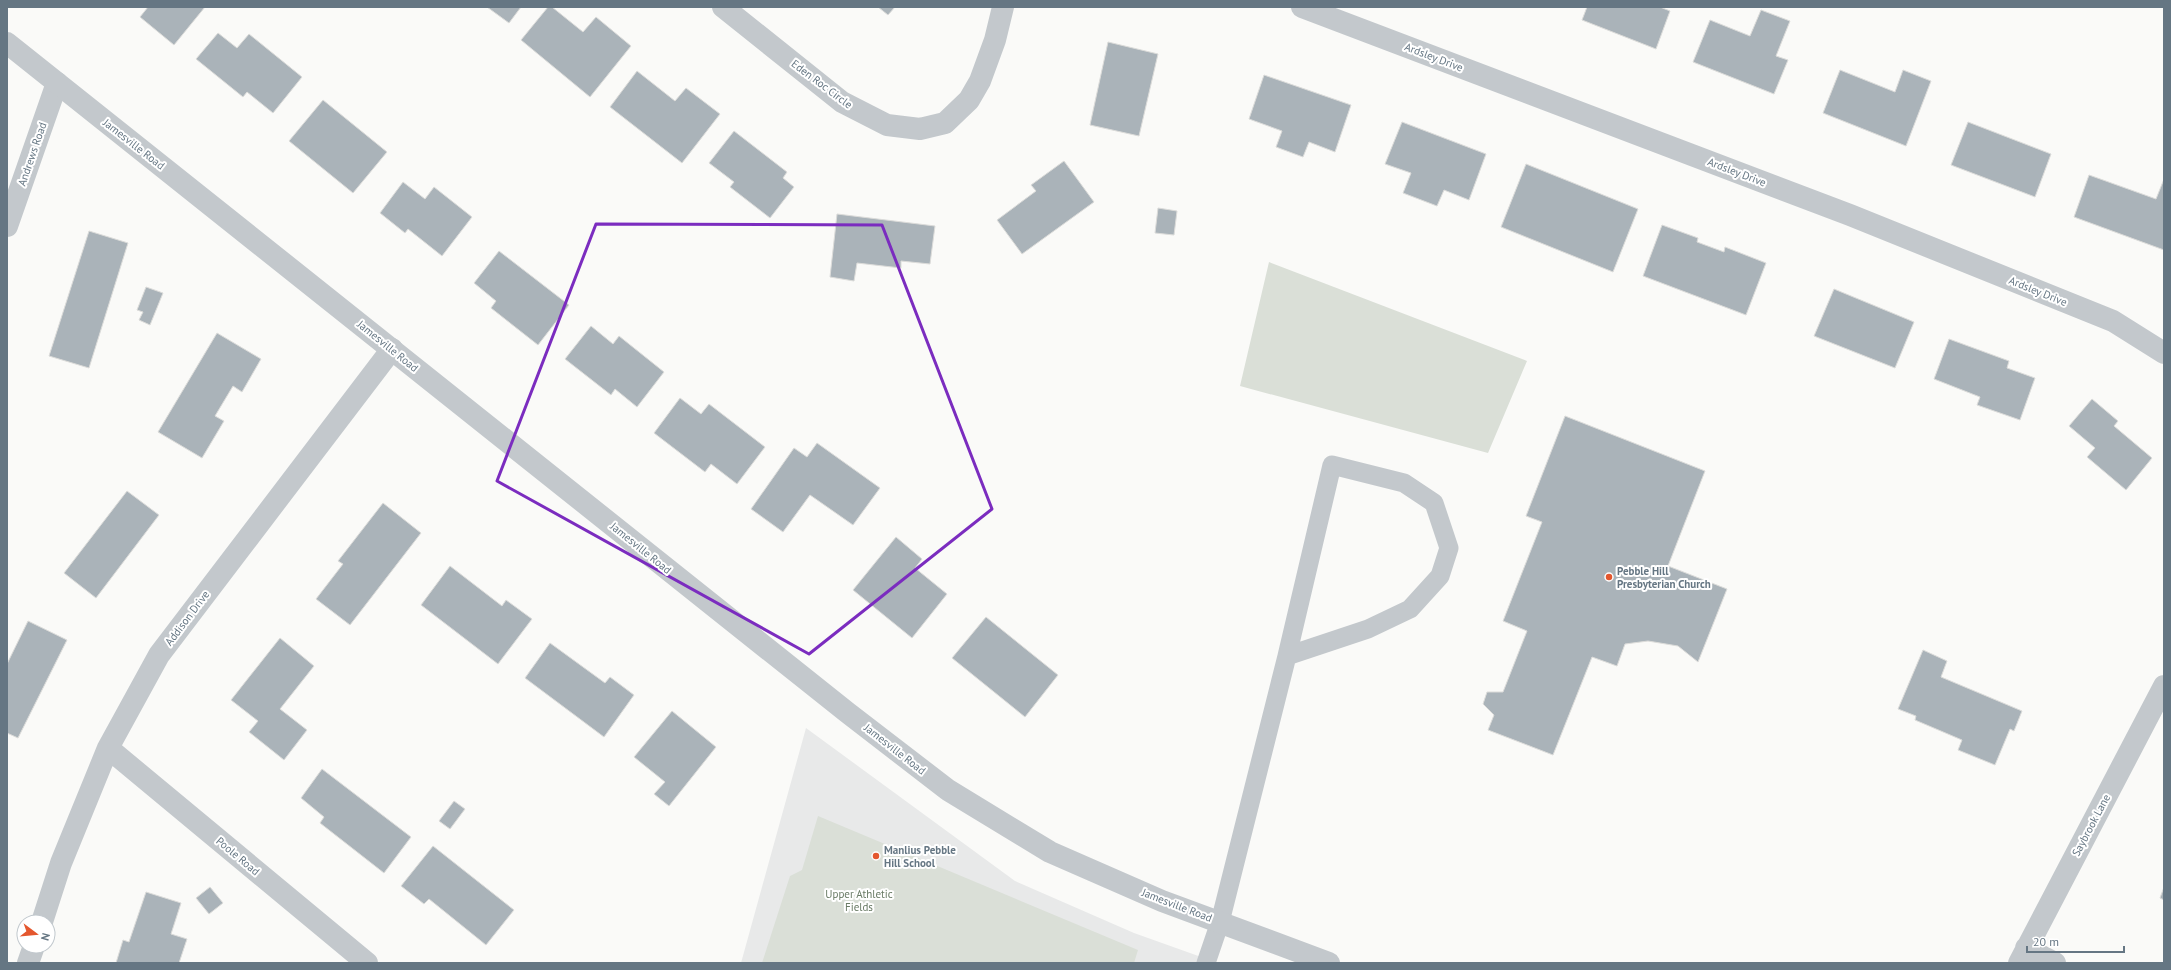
<svg xmlns="http://www.w3.org/2000/svg" width="2171" height="970" viewBox="0 0 2171 970" font-family="'PT Sans',sans-serif">
	<style>
		.built { fill: #e8e9e9 }
		.green { fill: #dadfd7 }
		.building { fill: #aab3b9; stroke: #dcdcda }
		.lines { fill: none; stroke-linecap: round; stroke-linejoin: round }
		.service { stroke: #c3c8cc; stroke-width: 19 }
		.minor { stroke: #c3c8cc; stroke-width: 22 }
		.tertiary { stroke: #c3c8cc; stroke-width: 22 }
		.marked { fill: none; stroke: #7b2cbf; stroke-width: 3; stroke-linejoin: round }
		.poi-dot { fill: #e4572e; stroke: #fff; stroke-width: 1.5 }
		.labels { text-anchor: middle; dominant-baseline: central; stroke-width: 4; stroke-linejoin: round; paint-order: stroke }
		.street-label { font-size: 11px; fill: #657683; stroke: #fff }
		.poi-label { font-size: 11px; font-weight: bold; fill: #657683; stroke: #fff; text-anchor: start }
		.park-label { font-size: 11px; fill: #687a64; stroke: #fff }
	</style>
	<rect width="100%" height="100%" fill="#fafaf8"/>
	<!-- built -->
	<path class="built" d="M806,728L1015,881L1134,933L1218,963H741Z"/>
	<!-- green -->
	<path class="green" d="M1269,262L1527,361L1488,453L1240,386Z
		M818,816L1138,950L1134,963H762L790,876L802,870Z"/>
	<!-- building -->
	<path class="building" d="M148,7H205L174,45L140,17Z
		M487,7H521L509,23Z
		M548,7H552L583,32L596,17L631,46L590,97L521,40Z
		M878,7H895L888,15Z
		M1587,7H1660L1670,11L1656,49L1582,20Z
		M1761,10L1790,21L1776,56L1788,60L1774,94L1693,62L1710,20L1750,36Z
		M218,33L237,48L249,34L302,77L273,113L247,92L243,97L196,59Z
		M1108,42L1158,54L1139,136L1090,125Z
		M1840,70L1895,92L1903,70L1931,81L1906,146L1823,113Z
		M637,71L675,101L686,88L720,114L682,163L610,107Z
		M1264,75L1351,105L1335,152L1309,142L1303,157L1276,147L1282,131L1249,119Z
		M323,100L387,152L353,193L289,141Z
		M1402,122L1486,154L1469,200L1444,190L1437,206L1403,193L1411,173L1385,164Z
		M1968,122L2051,154L2035,197L1951,165Z
		M734,131L787,172L783,178L794,187L770,218L730,187L734,182L709,163Z
		M1064,161L1094,202L1022,254L997,220L1036,191L1031,185Z
		M1526,164L1638,209L1613,272L1501,227Z
		M2089,175L2156,199L2164,179V250L2074,217Z
		M403,182L425,199L434,187L472,217L442,256L408,229L405,233L380,213Z
		M1158,208L1177,211L1174,235L1155,233Z
		M837,214L935,226L930,264L901,261V268L857,263L854,281L830,277Z
		M1662,225L1698,238L1697,242L1724,252L1725,247L1766,263L1746,315L1643,276Z
		M89,231L128,243L89,368L49,356Z
		M499,251L569,305L538,345L491,308L496,301L474,283Z
		M146,287L163,293L150,325L139,320L143,312L137,310Z
		M1834,289L1914,322L1895,368L1814,336Z
		M591,326L613,344L619,336L664,372L637,407L615,389L611,395L565,359Z
		M217,333L261,359L242,392L233,386L215,416L224,421L202,458L158,432Z
		M1949,339L2009,361L2007,368L2035,378L2020,420L1977,405L1980,397L1934,379Z
		M680,398L701,414L709,404L765,447L737,484L711,464L705,472L654,433Z
		M2092,399L2118,421L2114,426L2152,458L2126,490L2087,457L2095,448L2069,426Z
		M1565,416L1705,471L1668,566L1727,589L1698,662L1678,646L1648,641L1625,644L1617,666L1592,657L1553,755L1488,730L1494,715L1483,704L1487,692H1503L1527,631L1503,621L1542,522L1526,516Z
		M817,443L880,488L853,525L810,495L783,532L751,509L794,448L807,457Z
		M127,491L159,515L96,598L64,573Z
		M383,503L421,533L350,625L316,599L343,564L338,561Z
		M896,537L922,559L915,568L947,594L912,638L853,590Z
		M450,566L502,606L506,600L532,619L498,664L421,605Z
		M986,617L1058,675L1025,717L952,658Z
		M28,621L67,640L18,738L7,733V664Z
		M280,638L314,666L280,709L307,730L284,760L249,732L258,721L231,700Z
		M550,643L605,683L610,677L634,695L604,737L525,678Z
		M1923,650L1947,661L1941,677L2022,711L2014,731L2010,729L1995,765L1958,750L1962,740L1915,720L1916,716L1898,709Z
		M672,711L716,747L669,806L654,794L665,782L634,757Z
		M322,769L411,837L384,873L320,823L324,817L301,798Z
		M454,801L465,809L450,829L439,821Z
		M433,846L514,910L486,945L429,899L424,904L401,886Z
		M210,887L223,903L209,914L196,898Z
		M2164,887V900L2160,898Z
		M146,892L181,903L171,934L187,939L179,963H116L123,940L129,942Z"/>
	<g class="lines">
		<!-- service -->
		<path class="service" d="M1206,963L1220,922L1287,656L1368,629L1410,609L1440,576L1449,548L1434,503L1404,483L1332,465L1287,656"/>
		<!-- minor -->
		<path class="minor" d="M723,7L842,102L887,125L920,129L945,123L969,100L980,81L995,40L1003,7
			M1302,7L1850,215L2113,321L2164,353
			M7,226L57,83
			M108,748L367,963
			M42,922L61,863L108,748L159,655L392,349
			M2026,948L2055,963
			M28,963L34,946
			M2019,963L2164,686"/>
		<!-- tertiary -->
		<path class="tertiary" d="M7,43L848,713L948,790L1050,852L1162,901L1329,963"/>
	</g>
	<!-- marked area -->
	<path class="marked" d="M596,224L882,225L992,509L809,654L497,481Z"/>
	<!-- markers -->
	<g class="poi-dot">
		<circle cx="1609" cy="577" r="4"/>
		<circle cx="876" cy="856" r="4"/>
	</g>
	<g class="labels">
		<!-- street labels -->
		<g class="street-label">
			<text transform="translate(1434 57) rotate(21)">Ardsley Drive</text>
			<text transform="translate(822 84) rotate(37)">Eden Roc Circle</text>
			<text transform="translate(134 144) rotate(38)">Jamesville Road</text>
			<text transform="translate(32 154) rotate(-71)">Andrews Road</text>
			<text transform="translate(1737 172) rotate(21)">Ardsley Drive</text>
			<text transform="translate(2038 291) rotate(22)">Ardsley Drive</text>
			<text transform="translate(388 346) rotate(39)">Jamesville Road</text>
			<text transform="translate(641 548) rotate(39)">Jamesville Road</text>
			<text transform="translate(187 618) rotate(-53)">Addison Drive</text>
			<text transform="translate(895 749) rotate(38)">Jamesville Road</text>
			<text transform="translate(2091 825) rotate(-62)">Saybrook Lane</text>
			<text transform="translate(238 856) rotate(40)">Poole Road</text>
			<text transform="translate(1177 905) rotate(21)">Jamesville Road</text>
		</g>
		<!-- poi labels -->
		<g class="poi-label">
			<text x="1617" y="571">Pebble Hill<tspan x="1617" dy="13">Presbyterian Church</tspan></text>
			<text x="884" y="850">Manlius Pebble<tspan x="884" dy="13">Hill School</tspan></text>
		</g>
		<!-- park labels -->
		<g class="park-label">
			<text x="859" y="894">Upper Athletic<tspan x="859" dy="13">Fields</tspan></text>
		</g>
	</g>
	<!-- border -->
	<rect width="2171" height="970" fill="none" stroke="#657683" stroke-width="16"/>
	<!-- north arrow -->
	<g transform="translate(36 934) rotate(106)"><circle r="19" fill="#ffffff" stroke="#c1c8cd"/>
	<path d="M0-3L7 15L0 10L-7 15Z" fill="#e4572e"/>
	<text y="-6" font-size="11" font-weight="bold" text-anchor="middle" fill="#657683">N</text>
	</g>
	<!-- scale -->
	<path d="M2027 946v6h97v-6" fill="none" stroke="#657683" stroke-width="2"/>
	<text x="2033" y="946" font-size="12" fill="#657683" stroke="#ffffff" stroke-width="3" paint-order="stroke">20 m</text>
</svg>
